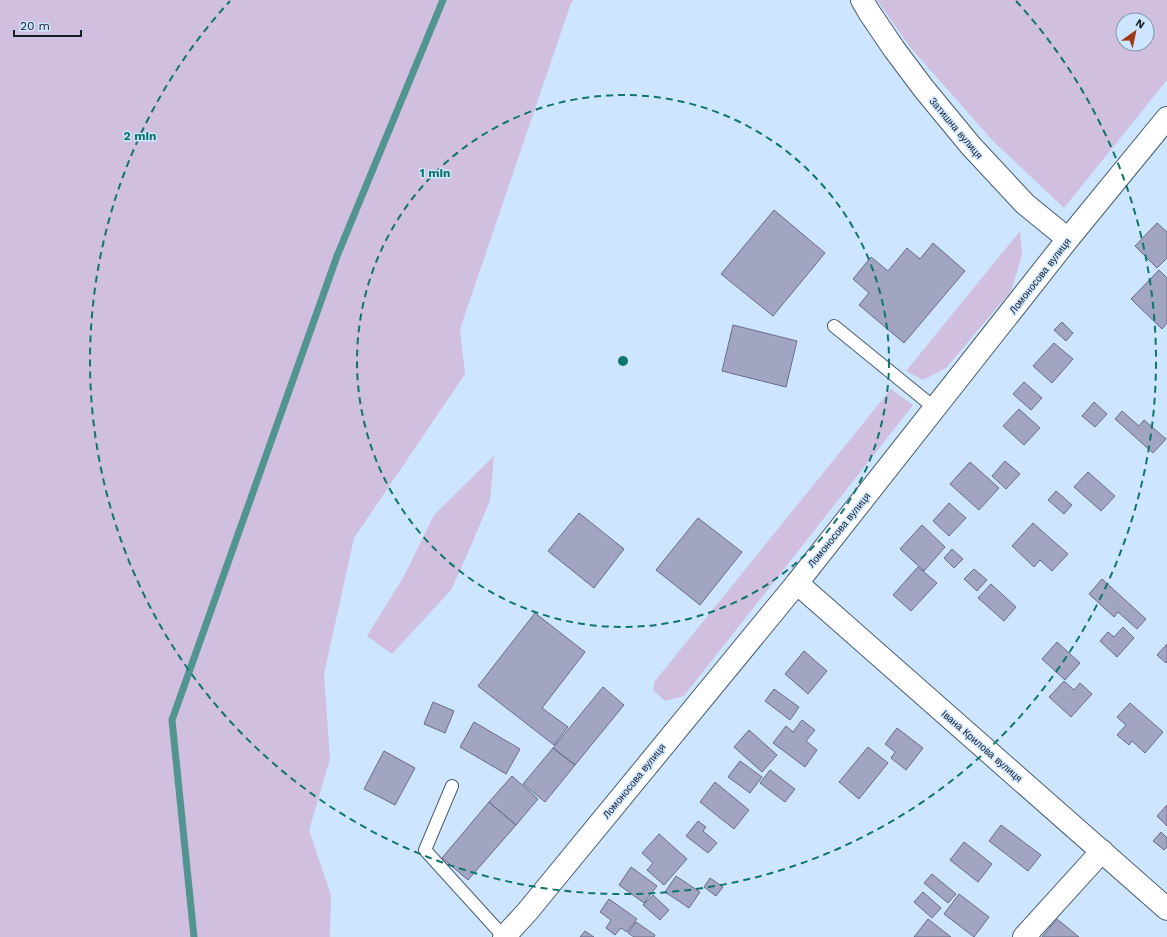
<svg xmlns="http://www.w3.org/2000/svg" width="1167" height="937" viewBox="0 0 1167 937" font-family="'Work Sans',sans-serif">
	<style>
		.green { fill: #d0bfdf; fill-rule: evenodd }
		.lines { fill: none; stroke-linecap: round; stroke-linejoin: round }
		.stream { stroke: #519490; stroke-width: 7 }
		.building { fill: #a1a5c2; stroke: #696c88 }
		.lane-casing { stroke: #485d72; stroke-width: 14 }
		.street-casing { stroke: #485d72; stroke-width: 24 }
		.secondary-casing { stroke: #485d72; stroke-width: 24 }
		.lane { stroke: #fff; stroke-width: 12 }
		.street { stroke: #fff; stroke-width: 22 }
		.secondary { stroke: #fff; stroke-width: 22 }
		.ring { fill: none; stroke: #0f766e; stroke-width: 2; stroke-dasharray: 7 5 }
		.labels { text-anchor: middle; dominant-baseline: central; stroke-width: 3; stroke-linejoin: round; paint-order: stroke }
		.street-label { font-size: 10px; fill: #151e27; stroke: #cde5fe }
		.centre { fill: #0f766e; stroke: #cde5fe; stroke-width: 2 }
		.ring-label { font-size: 12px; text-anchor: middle; font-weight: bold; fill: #0f766e; stroke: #cde5fe; stroke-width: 3; stroke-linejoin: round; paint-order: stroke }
	</style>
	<rect width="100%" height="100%" fill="#cde5fe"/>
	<!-- green -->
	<path class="green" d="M0,0H574L571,3L460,329L465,374L354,538L324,674L330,759L309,830L331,895L330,937H0Z
		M877,0H1167V80L1064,208L993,141L910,47ZM1123,20H1147V44H1123Z
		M1020,231L1022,255L1011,291L946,368L923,380L906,371Z
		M891,389L913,405L684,696L665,701L653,690L655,681Z
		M494,456L490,500L471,546L451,590L392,654L367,636L404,576L434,515Z"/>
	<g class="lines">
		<!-- stream -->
		<path class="stream" d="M194,937L172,720L337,256L443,0"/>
	</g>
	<!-- building -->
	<path class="building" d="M774,210L825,253L773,316L721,274Z
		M1157,223L1167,232V258L1157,268L1135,246Z
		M933,243L965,271L904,343L859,305L869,293L853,279L871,257L888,271L907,248L920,259Z
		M1159,270L1167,278V323L1162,329L1131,299Z
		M1062,322L1073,333L1066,341L1054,330Z
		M733,325L797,341L786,387L722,371Z
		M1054,343L1073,359L1052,383L1033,366Z
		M1024,382L1042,398L1031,410L1013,394Z
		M1094,402L1107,414L1095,427L1082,416Z
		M1019,409L1040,428L1024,445L1003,426Z
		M1122,411L1139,426L1144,420L1166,439L1153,453L1115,419Z
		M1005,461L1020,474L1006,489L992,476Z
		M970,462L999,488L979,510L950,484Z
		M1088,472L1115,496L1101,511L1074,487Z
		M1056,491L1072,505L1064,514L1048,500Z
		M949,503L966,518L949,536L933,521Z
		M579,513L624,549L594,588L548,551Z
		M698,518L742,552L700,605L656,570Z
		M1033,523L1068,554L1052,571L1040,560L1034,567L1012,546Z
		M922,525L945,547L924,571L900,549Z
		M952,549L963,559L954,568L944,558Z
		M918,567L937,583L911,611L893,595Z
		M974,569L987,580L977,591L964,579Z
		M1102,579L1146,619L1137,629L1118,612L1114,617L1089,594Z
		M991,584L1016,607L1004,621L978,598Z
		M535,613L585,652L542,708L568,727L554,745L478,686Z
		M1123,627L1134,638L1117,657L1100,641L1108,632L1114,637Z
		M1057,642L1080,663L1065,680L1042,659Z
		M1167,644V662L1166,663L1157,655Z
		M804,651L827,671L808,694L785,674Z
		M1064,681L1074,690L1080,683L1092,694L1071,717L1049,697Z
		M603,687L624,705L575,765L553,748Z
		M774,689L799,707L790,720L765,701Z
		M433,702L454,711L445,733L424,724Z
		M1130,703L1163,732L1145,753L1132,741L1129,745L1117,735L1126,725L1117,717Z
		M802,720L815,730L806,741L817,750L805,767L773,743L786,726L793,732Z
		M474,722L520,749L506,774L460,747Z
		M897,728L923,748L906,770L891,758L895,752L885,744Z
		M749,730L777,755L762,772L734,747Z
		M868,747L888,763L859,799L839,782Z
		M553,748L575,765L545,802L523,784Z
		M384,751L415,768L395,805L364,789Z
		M740,761L762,777L750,793L728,777Z
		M770,770L795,789L785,802L760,783Z
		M512,776L538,799L516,825L489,802Z
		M715,782L749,810L734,829L700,802Z
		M489,802L516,825L468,880L442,858Z
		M1167,805V826L1157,816Z
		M698,821L706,827L703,831L717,843L708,853L686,836Z
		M1001,825L1041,855L1028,871L989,841Z
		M1161,832L1167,838V847L1164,850L1153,841Z
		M659,834L687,859L664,885L647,870L653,863L642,853Z
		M964,842L992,864L978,882L950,860Z
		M631,867L657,886L644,903L619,885Z
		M932,874L956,894L948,903L924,883Z
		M676,876L700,892L689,908L665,892Z
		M710,878L723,887L716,896L704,887Z
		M923,892L941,908L932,918L914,902Z
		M959,894L989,917L974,937L944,914Z
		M653,895L669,910L660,920L643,905Z
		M609,899L637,919L627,932L621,928L615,935L606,928L611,920L600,912Z
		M928,919L951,937H914Z
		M1057,919L1079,937H1042Z
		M636,922L655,935L654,937H634L628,933Z
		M585,931L594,937H580Z"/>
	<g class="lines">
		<!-- lane casing -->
		<g class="lane-casing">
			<path id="lane" d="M834,326L936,409
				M452,786L425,850L504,937"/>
		</g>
		<!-- street casing -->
		<g class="street-casing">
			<path id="street" d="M862,0L869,12L894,49L924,89L971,146L1025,204L1068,239
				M797,583L1068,239L1167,118
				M1024,937L1102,851"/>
		</g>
		<!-- secondary casing -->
		<g class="secondary-casing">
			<path id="secondary" d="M504,937L527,912L797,583L1167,909"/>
		</g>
		<!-- lane -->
		<use href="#lane" class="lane"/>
		<!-- street -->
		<use href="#street" class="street"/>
		<!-- secondary -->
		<use href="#secondary" class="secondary"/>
	</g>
	<!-- distance rings -->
	<g class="ring">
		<circle cx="623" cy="361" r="266"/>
		<path d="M1016 1A533 533 0 1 1 230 1"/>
	</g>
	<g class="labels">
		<!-- street labels -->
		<g class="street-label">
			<text transform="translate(956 128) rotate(50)">Затишна вулиця</text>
			<text transform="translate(1040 276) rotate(-52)">Ломоносова вулиця</text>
			<text transform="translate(839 530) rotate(-51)">Ломоносова вулиця</text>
			<text transform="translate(982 746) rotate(41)">Івана Крилова вулиця</text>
			<text transform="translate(634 781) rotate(-51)">Ломоносова вулиця</text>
		</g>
	</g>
	<circle cx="623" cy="361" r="6" class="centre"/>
	<g class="ring-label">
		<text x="140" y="140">2 min</text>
		<text x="435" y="177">1 min</text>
	</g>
	<!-- north arrow -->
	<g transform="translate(1135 32) rotate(33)"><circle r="19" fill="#cde5fe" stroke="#8395a8"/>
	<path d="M0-3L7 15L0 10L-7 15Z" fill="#a03917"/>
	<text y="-6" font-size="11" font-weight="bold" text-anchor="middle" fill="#151e27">N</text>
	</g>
	<!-- scale -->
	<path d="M14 30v6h67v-6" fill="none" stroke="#151e27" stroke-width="2"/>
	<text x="20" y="30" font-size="12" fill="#151e27" stroke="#cde5fe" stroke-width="3" paint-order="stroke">20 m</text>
</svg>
